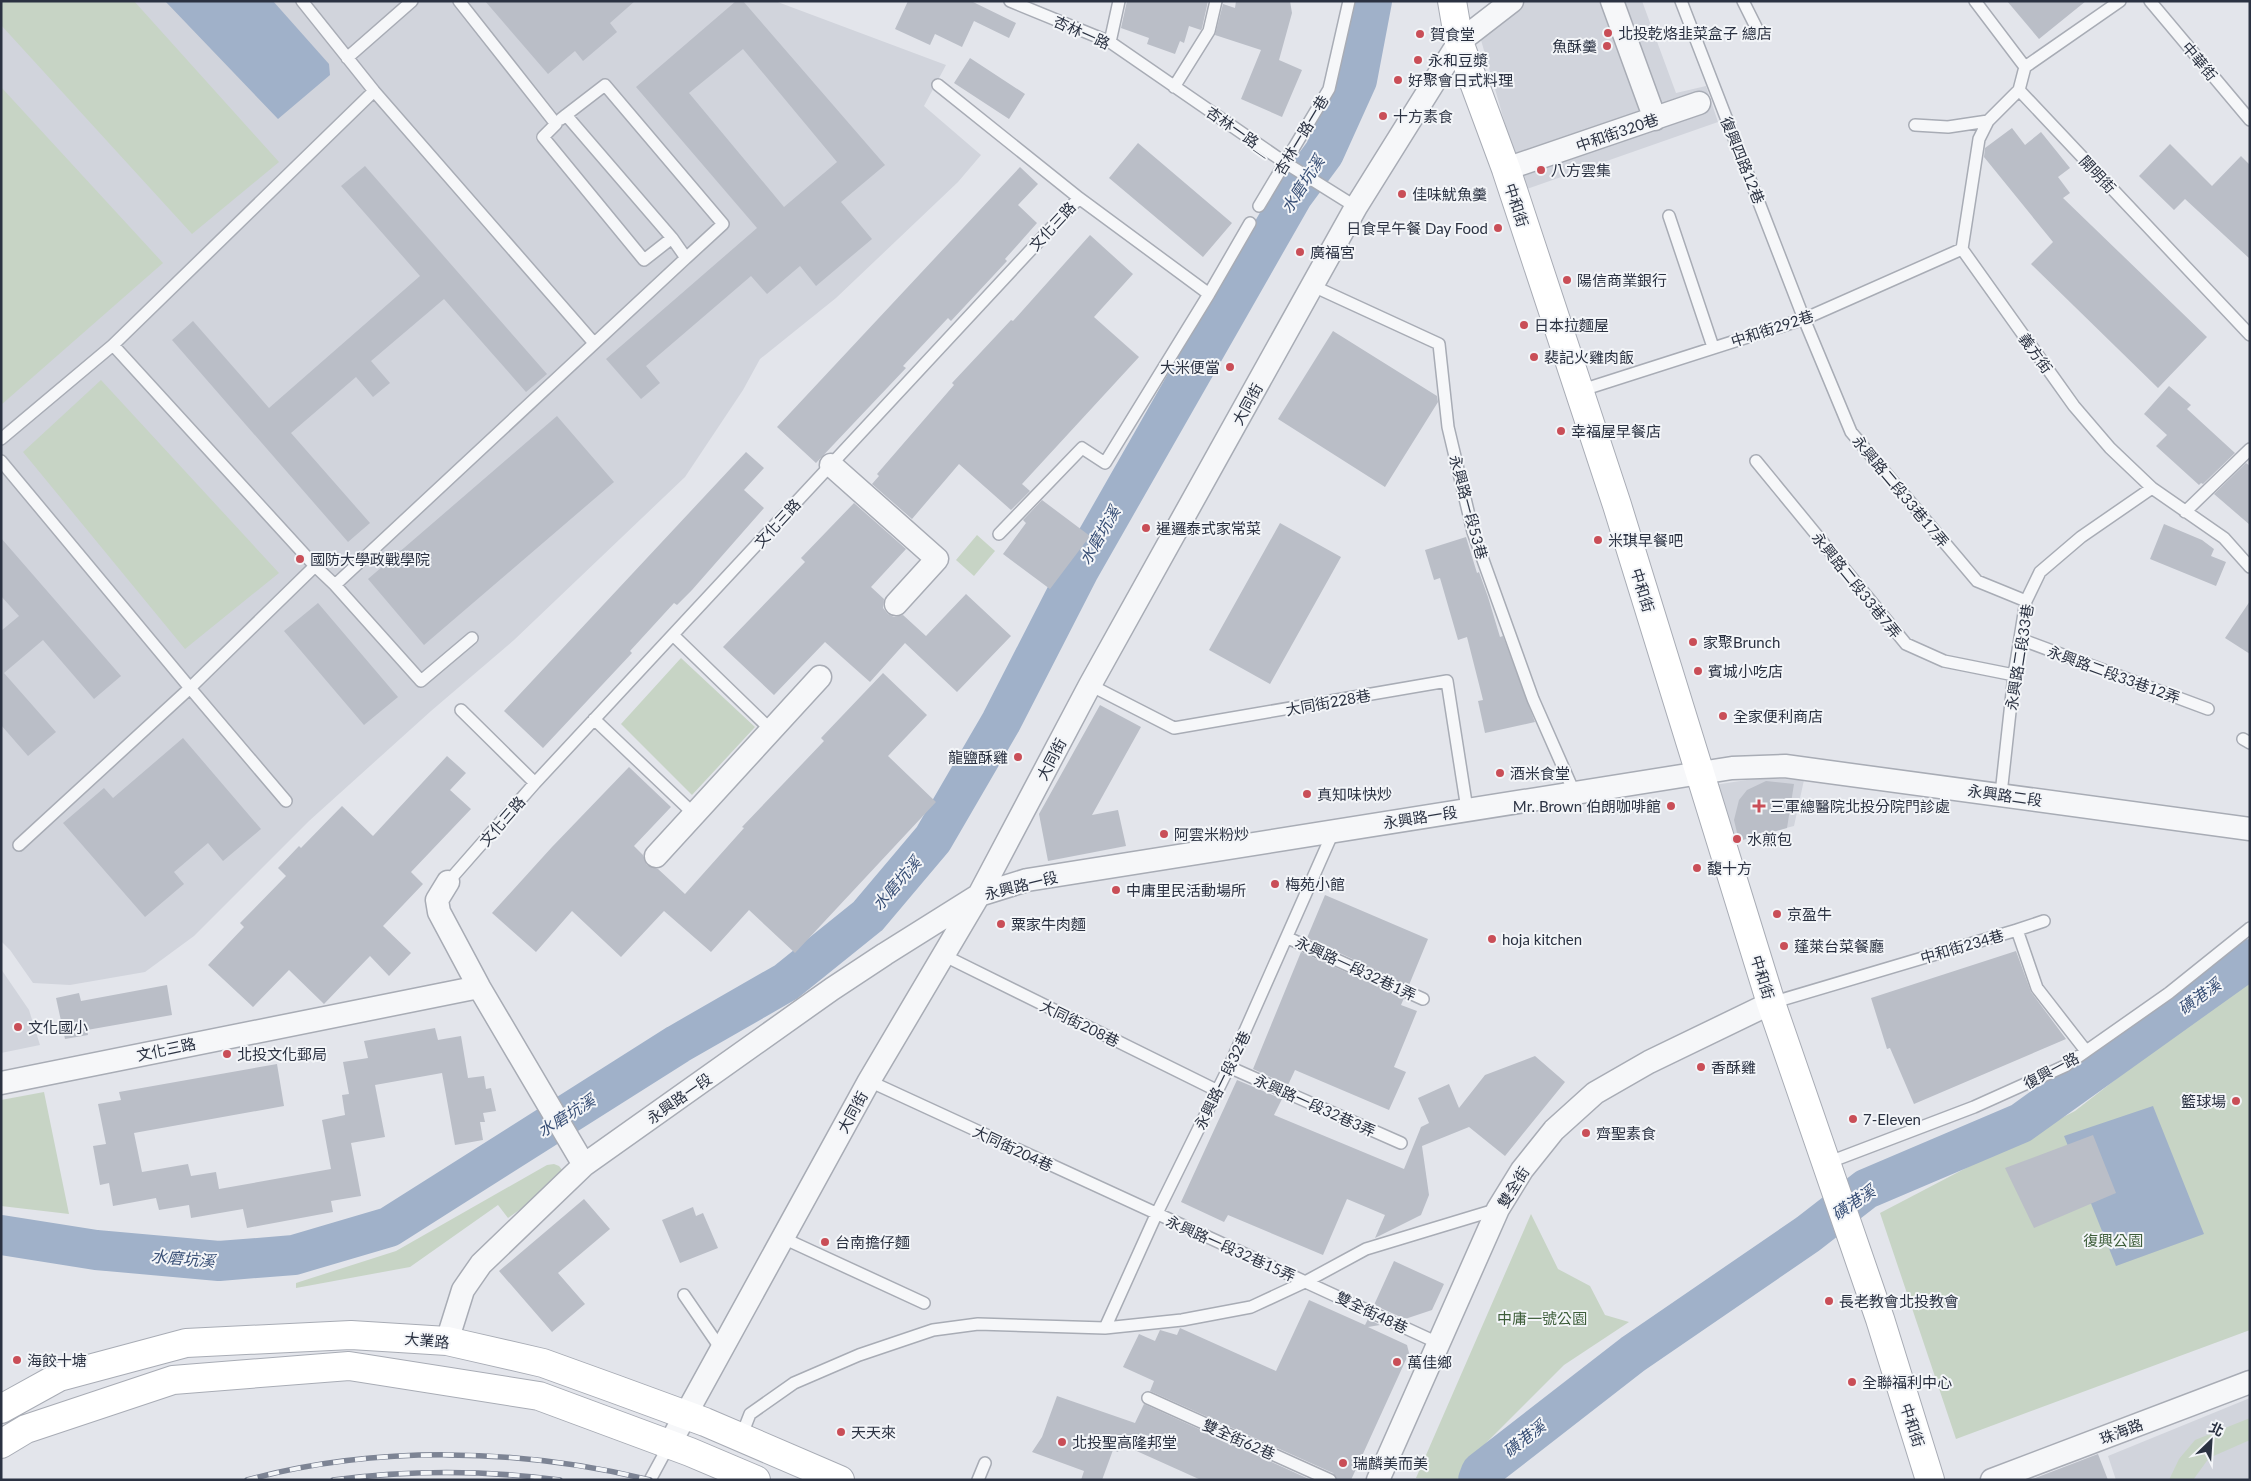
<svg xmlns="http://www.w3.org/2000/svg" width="2251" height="1481" viewBox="0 0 2251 1481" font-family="Lato,'Noto Sans TC',sans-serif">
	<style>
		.built { fill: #d1d4dc }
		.green { fill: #c7d4c5 }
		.water { fill: #a0b1c9 }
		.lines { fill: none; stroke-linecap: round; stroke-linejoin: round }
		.river { stroke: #a0b1c9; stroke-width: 40 }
		.building { fill: #babec7; fill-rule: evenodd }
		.lane-casing { stroke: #a8acb5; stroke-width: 14 }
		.street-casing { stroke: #a8acb5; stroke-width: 25 }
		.secondary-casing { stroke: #a8acb5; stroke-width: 30 }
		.lane { stroke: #f6f7f9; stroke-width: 11 }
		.street { stroke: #f6f7f9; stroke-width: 22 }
		.secondary { stroke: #fff; stroke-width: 28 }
		.rail-casing { stroke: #7d8494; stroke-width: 5.5 }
		.rail { stroke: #f3f5f8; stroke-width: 4; stroke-dasharray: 11; stroke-linecap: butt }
		.poi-dot { fill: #c94e57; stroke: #f3f5f8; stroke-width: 2 }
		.labels { text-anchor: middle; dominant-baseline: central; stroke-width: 4; stroke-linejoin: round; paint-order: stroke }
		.street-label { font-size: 15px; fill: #2b3242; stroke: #f3f5f8 }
		.poi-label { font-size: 15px; fill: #2b3242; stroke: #f3f5f8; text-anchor: start }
		.park-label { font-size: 15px; fill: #3d5d39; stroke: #f3f5f8 }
		.water-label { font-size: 16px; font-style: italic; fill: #374e75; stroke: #f3f5f8 }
	</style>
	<rect width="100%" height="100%" fill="#e3e5eb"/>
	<!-- built -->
	<path class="built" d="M1,1H775L946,65L924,106L981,155L958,182L836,298L760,359L743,390L685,477L514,640L431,711L309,821L194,936L145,972L70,985L33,983L10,950L1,941Z
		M1500,1H1642L1676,93L1706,86L1718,122L1524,190L1479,33Z
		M1760,778L1804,780L1794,826L1731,842L1714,785Z
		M1,969L29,1010L40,1045L1,1053Z
		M2250,1398V1480H2116L2108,1456Z"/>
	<!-- green -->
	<path class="green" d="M1,1H134L279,162L192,234L1,25Z
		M1,87L163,263L1,405Z
		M101,380L279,573L185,649L23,452Z
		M977,535L995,551L974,576L956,560Z
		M681,658L755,727L692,795L621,724Z
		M2250,980V1330L1956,1439L1880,1213L2075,1111L2165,1041Z
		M44,1092L69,1214L1,1206V1100Z
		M554,1164L559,1166L563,1171L559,1182L508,1218L498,1205L410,1267L296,1288V1283L396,1251L547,1165Z
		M1531,1214L1558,1269L1590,1286L1605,1315L1629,1322L1564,1365L1474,1455L1457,1480L1416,1478Z
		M2250,1418V1440L2209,1458L2193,1480H2169L2179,1459L2195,1440Z"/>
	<!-- water -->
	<path class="water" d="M165,1H273L329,64L330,75L278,119Z
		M2153,1106L2204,1234L2116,1266L2064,1136Z"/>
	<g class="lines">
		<!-- river -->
		<path class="river" d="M1,1235L96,1250L219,1261L294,1255L389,1227L678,1044L786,982L868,916L933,839L1001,722L1079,570L1293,195L1324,153L1357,80L1372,1
			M1478,1480L1481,1472L1633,1354L1808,1234L1866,1189L2021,1123L2250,959"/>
	</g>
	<!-- building -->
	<path class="building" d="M485,1H635L610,23L617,32L583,61L575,51L548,74Z
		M736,1H743L885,165L841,202L872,239L816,286L800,266L767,294L751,276L646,366L660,383L641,399L606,359L757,228L636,87ZM743,49L837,162L784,207L689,93Z
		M908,1H971L1016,23L1009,38L974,21L962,47L935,34L930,45L895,29Z
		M1127,1H1208L1202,28L1201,30L1189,26L1184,43L1180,41L1175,54L1147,44L1149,38L1121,28Z
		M1236,1H1290L1292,13L1279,60L1302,70L1282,117L1241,99L1261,50L1215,35L1223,4L1235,8Z
		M2007,1H2086L2039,39Z
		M970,58L1025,94L1009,119L954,83Z
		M2012,128L2025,145L2041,132L2070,168L2058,177L2070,193L2063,198L2207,337L2158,388L2031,264L2053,242L1984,157L1985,148Z
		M1138,143L1232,223L1203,257L1109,178Z
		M2170,144L2212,186L2241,156L2250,165V259L2185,199L2174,210L2139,176Z
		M365,166L547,374L526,392L444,299L371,361L390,383L373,397L356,377L291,433L370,523L348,542L172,340L193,321L269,408L420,276L341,186Z
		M1020,167L1038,184L1018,205L1037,223L1005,259L1007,261L951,321L948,318L903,366L906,368L816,463L777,427Z
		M1090,235L1133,274L1094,317L1139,357L1022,484L1030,491L1011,510L959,464L912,519L872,484L879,476L877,474L954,385L952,383L1011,320L1013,321Z
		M1333,331L1437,396L1438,402L1385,487L1278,419Z
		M2169,386L2191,405L2187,409L2235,453L2203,484L2201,483L2199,485L2156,446L2167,435L2144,414Z
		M557,416L614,482L424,645L368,579Z
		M746,452L764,468L744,490L764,508L692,590L677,605L674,603L630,651L632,653L543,748L504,711Z
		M2246,463L2250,466V525L2214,494Z
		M1042,500L1090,536L1050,589L1003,554L1026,523L1023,520Z
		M854,503L906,549L871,587L884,599L883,608L888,614L894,617L903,615L926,636L966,594L1011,636L957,692L905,643L870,682L825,642L774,695L723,647L805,562L801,558Z
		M1280,523L1341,557L1270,684L1209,650Z
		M2164,524L2202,540L2214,549L2211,556L2226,562L2216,586L2150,559Z
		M1466,537L1477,573L1479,572L1488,597L1500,637L1503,636L1535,722L1485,733L1478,701L1483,700L1467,637L1458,640L1440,578L1434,580L1425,550Z
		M1,538L121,676L94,699L43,640L4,673L56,732L28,756L1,725V631L19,616L1,596Z
		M2250,601V654L2225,638Z
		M318,603L398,697L364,725L284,631Z
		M883,673L927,715L888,756L936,802L795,953L749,910L711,952L664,911L621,957L572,911L536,952L492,913L552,847L629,767L671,807L634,846L643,855L647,865L658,869L685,894L744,828L742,827L824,741L821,738Z
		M1100,705L1141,727L1092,815L1118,810L1126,846L1048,861L1039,814Z
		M183,738L261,829L223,861L208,843L174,872L184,884L145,917L63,823L104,788L113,798Z
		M447,756L466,773L450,790L471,809L411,872L423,884L383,926L411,953L389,976L370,956L324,1004L289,970L253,1007L208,965L244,927L240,923L286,876L278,868L299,846L301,848L342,806L373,836Z
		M1766,781L1794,784L1787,828L1739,841L1734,820L1739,800L1747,790Z
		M1325,895L1428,939L1409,985L1307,938Z
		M2016,951L2031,992L2066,1039L1914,1104L1890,1048L1887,1049L1871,998Z
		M1301,952L1404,998L1401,1005L1417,1011L1394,1067L1406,1072L1389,1110L1295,1070L1288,1085L1253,1069Z
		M167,985L172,1015L87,1030L88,1035L65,1039L56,998L79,993L81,1001Z
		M435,1028L438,1040L461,1036L468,1078L484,1076L486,1089L491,1088L496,1111L483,1113L485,1122H480L483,1140L455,1145L442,1073L375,1085L385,1137L351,1143L361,1196L331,1201L333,1212L247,1228L243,1209L191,1218L189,1205L159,1210L156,1198L113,1206L109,1183L100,1185L93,1146L106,1144L98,1104L121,1100L119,1092L277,1064L284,1106L134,1133L142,1172L188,1164L191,1176L216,1172L219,1189L331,1169L322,1120L345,1115L342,1095L349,1094L343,1062L368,1058L364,1041Z
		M1535,1056L1565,1082L1505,1156L1469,1127L1422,1146L1429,1195L1421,1215L1375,1238L1385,1215L1347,1199L1323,1255L1228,1215L1224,1222L1181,1202L1237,1080L1282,1099L1274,1115L1404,1169L1421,1127L1429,1123L1418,1098L1449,1084L1459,1108L1485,1075Z
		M2093,1135L2116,1193L2034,1228L2005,1168Z
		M584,1199L610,1229L558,1273L585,1304L552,1332L499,1271Z
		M693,1207L696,1216L703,1213L718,1248L680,1263L662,1220Z
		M1394,1261L1444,1284L1432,1310L1405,1319L1374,1305Z
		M1309,1300L1365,1325L1368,1319L1380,1325L1368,1327L1407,1345L1409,1353L1351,1480H1337L1333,1473L1150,1391L1154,1381L1123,1367L1139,1334L1155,1341L1160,1330L1177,1335L1180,1328L1276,1371Z
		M1057,1396L1135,1423L1144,1404L1311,1480H1201L1121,1444L1118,1452L1113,1450L1102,1480H1081L1084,1471L1032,1452L1042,1437Z
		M2098,1454L2108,1480H2030Z"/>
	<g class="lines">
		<!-- lane casing -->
		<g class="lane-casing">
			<path id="lane" d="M302,1L374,91L594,343
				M1010,1L1110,42L1284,162L1356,207
				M1681,1L1804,319L1851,432L1977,581L2026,601
				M1743,1L1757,29
				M1975,1L2025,67L2019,90L2250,335
				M2150,1L2250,120
				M1110,42L1119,1
				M347,58L412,1
				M2025,67L2120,1
				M938,85L1079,198
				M1174,87L1209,31L1216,1
				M2019,90L1988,121L1979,139L1962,249L2074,406L2110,448L2152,488L2224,538L2250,567
				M566,115L605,85L723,224L686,258
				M561,119L566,115L672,238
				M1915,125L1948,127L1988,121
				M1259,206L1329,89L1349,1
				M1669,216L1713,347
				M1313,286L1439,344L1448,427L1473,532L1533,699L1574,792
				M113,345L374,91
				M1579,391L1804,319L1962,249
				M1,439L113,345L315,566L190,688L286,801
				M1,461L190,688L19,845
				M1756,461L1906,644L1944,661L2014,675
				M2185,512L2250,449
				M999,534L1082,448L1105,463L1209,294L1250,223
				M315,566L335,585L686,258L672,238L644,260L543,137L556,124L459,1
				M335,585L421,681L472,638
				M673,635L771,730
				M2020,639L2208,709
				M1090,685L1174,728L1447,681L1467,809
				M461,710L535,783
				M594,719L695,815
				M2243,739L2250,743
				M2001,794L2014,675L2026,601L2040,572L2081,537L2152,488
				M448,882L535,783L1079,198L1209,294
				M2017,930L2044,921
				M1288,938L1423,999
				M943,955L1218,1091
				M1771,1003L2017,930L2037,988L2086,1051
				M1229,1067L1401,1143
				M869,1081L1438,1343
				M1827,1163L1974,1107L2065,1066L2169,993L2250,928
				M783,1238L924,1303
				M684,1295L721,1349
				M1105,1328L1156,1215L1229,1067L1334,830
				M1148,1398L1330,1480
				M741,1437L750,1414L794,1383L859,1355L933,1330L978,1324L1105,1328L1182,1320L1251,1307L1307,1281L1366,1249L1498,1209
				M650,1480L669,1445
				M978,1480L985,1463"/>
		</g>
		<!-- street casing -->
		<g class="street-casing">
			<path id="street" d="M1612,1L1655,119
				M1506,169L1699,103
				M831,465L937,559L896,604
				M656,856L820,677
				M448,882L437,900L439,912L479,987L584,1165
				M1,1083L479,987
				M447,1341L463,1290L481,1264L584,1165L832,989L885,954L979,895L1027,880L1732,768L1785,766L2250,829
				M669,1445L869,1081L979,895L1090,685L1356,207L1459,42L1512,1
				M1378,1480L1498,1209L1522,1170L1554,1130L1595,1093L1649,1062L1771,1003
				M1992,1480L2250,1382"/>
		</g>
		<!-- secondary casing -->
		<g class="secondary-casing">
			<path id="secondary" d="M1452,1L1459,42L1506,169L1617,505L1771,1003L1880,1319L1930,1480
				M1,1409L59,1377L186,1343L351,1335L447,1341L543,1363L615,1389L705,1422L840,1480
				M1,1444L26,1429L173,1380L349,1366L539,1396L690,1452L756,1480"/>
		</g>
		<!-- lane -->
		<use href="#lane" class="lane"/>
		<!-- street -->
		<use href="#street" class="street"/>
		<!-- secondary -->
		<use href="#secondary" class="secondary"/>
		<!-- rail casing -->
		<g class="rail-casing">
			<path id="rail" d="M247,1480C376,1445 520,1448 650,1480
				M333,1480C409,1470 484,1470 560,1480"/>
		</g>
		<!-- rail -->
		<use href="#rail" class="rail"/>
	</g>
	<!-- markers -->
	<g class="poi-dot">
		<circle cx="1608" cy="33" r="5"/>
		<circle cx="1420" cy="34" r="5"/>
		<circle cx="1607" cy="46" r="5"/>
		<circle cx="1418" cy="60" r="5"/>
		<circle cx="1398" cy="80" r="5"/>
		<circle cx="1383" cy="116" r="5"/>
		<circle cx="1541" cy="170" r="5"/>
		<circle cx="1402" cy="194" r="5"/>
		<circle cx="1498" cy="228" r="5"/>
		<circle cx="1300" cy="252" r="5"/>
		<circle cx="1567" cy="280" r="5"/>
		<circle cx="1524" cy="325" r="5"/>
		<circle cx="1534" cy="357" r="5"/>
		<circle cx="1230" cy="367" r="5"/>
		<circle cx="1561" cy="431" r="5"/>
		<circle cx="1146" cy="528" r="5"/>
		<circle cx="1598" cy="540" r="5"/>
		<circle cx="300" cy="559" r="5"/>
		<circle cx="1693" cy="642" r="5"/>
		<circle cx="1698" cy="671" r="5"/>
		<circle cx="1723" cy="716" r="5"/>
		<circle cx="1018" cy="757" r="5"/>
		<circle cx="1500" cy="773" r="5"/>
		<circle cx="1307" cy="794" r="5"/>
		<circle cx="1671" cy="806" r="5"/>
		<path d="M1756.5 798.5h5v5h5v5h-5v5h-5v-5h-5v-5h5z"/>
		<circle cx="1164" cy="834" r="5"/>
		<circle cx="1737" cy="839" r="5"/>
		<circle cx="1697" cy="868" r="5"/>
		<circle cx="1275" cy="884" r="5"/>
		<circle cx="1116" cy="890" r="5"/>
		<circle cx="1777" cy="914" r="5"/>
		<circle cx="1001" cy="924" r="5"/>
		<circle cx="1492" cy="939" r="5"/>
		<circle cx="1784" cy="946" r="5"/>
		<circle cx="18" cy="1027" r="5"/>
		<circle cx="227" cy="1054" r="5"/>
		<circle cx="1701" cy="1067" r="5"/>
		<circle cx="2236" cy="1101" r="5"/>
		<circle cx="1853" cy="1119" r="5"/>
		<circle cx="1586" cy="1133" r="5"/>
		<circle cx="825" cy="1242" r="5"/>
		<circle cx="1829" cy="1301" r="5"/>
		<circle cx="17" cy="1360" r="5"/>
		<circle cx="1397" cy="1362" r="5"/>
		<circle cx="1852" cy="1382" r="5"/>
		<circle cx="841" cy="1432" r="5"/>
		<circle cx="1062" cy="1442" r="5"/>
		<circle cx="1343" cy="1463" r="5"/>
	</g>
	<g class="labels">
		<!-- street labels -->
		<g class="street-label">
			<text transform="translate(1082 32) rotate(24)">杏林一路</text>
			<text transform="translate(2200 61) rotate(50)">中華街</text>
			<text transform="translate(1239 131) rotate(35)">杏林一路＿</text>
			<text transform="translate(1617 132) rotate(-19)">中和街320巷</text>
			<text transform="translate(1301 135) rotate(-59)">杏林一路一巷</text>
			<text transform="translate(1743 160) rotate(68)">復興四路12巷</text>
			<text transform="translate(2098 174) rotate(47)">開明街</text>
			<text transform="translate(1517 205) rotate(72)">中和街</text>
			<text transform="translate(1052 226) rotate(-47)">文化三路</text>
			<text transform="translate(1772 328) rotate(-18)">中和街292巷</text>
			<text transform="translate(2036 353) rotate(54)">義方街</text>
			<text transform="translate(1247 404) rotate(-61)">大同街</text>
			<text transform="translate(1901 491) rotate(50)">永興路二段33巷17弄</text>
			<text transform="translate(1469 507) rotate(75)">永興路一段53巷</text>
			<text transform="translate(777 523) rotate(-47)">文化三路</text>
			<text transform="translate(1857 585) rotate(51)">永興路二段33巷7弄</text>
			<text transform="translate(1643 590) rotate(73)">中和街</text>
			<text transform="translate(2019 657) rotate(-81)">永興路二段33巷</text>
			<text transform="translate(2114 674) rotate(20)">永興路二段33巷12弄</text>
			<text transform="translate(1328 702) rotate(-10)">大同街228巷</text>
			<text transform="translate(1051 759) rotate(-62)">大同街</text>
			<text transform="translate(2005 795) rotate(8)">永興路二段</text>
			<text transform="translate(1420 817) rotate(-9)">永興路一段</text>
			<text transform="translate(502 821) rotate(-49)">文化三路</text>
			<text transform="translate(1021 885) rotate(-14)">永興路一段</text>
			<text transform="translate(1962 946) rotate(-16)">中和街234巷</text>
			<text transform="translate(1356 968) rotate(25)">永興路一段32巷1弄</text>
			<text transform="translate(1763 977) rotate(73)">中和街</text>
			<text transform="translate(1080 1023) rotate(26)">大同街208巷</text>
			<text transform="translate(166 1049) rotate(-12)">文化三路</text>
			<text transform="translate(2051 1070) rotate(-28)">復興一路</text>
			<text transform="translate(1222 1080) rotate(-64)">永興路一段32巷</text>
			<text transform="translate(679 1098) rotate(-35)">永興路一段</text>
			<text transform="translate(1315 1105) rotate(24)">永興路一段32巷3弄</text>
			<text transform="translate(852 1112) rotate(-61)">大同街</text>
			<text transform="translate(1013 1148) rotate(25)">大同街204巷</text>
			<text transform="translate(1513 1187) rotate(-58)">雙全街</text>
			<text transform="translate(1231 1248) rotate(24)">永興路一段32巷15弄</text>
			<text transform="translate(1372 1312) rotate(25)">雙全街48巷</text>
			<text transform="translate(427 1340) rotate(5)">大業路</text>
			<text transform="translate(1913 1425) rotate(72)">中和街</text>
			<text transform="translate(2121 1431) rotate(-21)">珠海路</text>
			<text transform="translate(1239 1439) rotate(24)">雙全街62巷</text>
		</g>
		<!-- poi labels -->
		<g class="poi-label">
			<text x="1618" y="33">北投乾烙韭菜盒子 總店</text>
			<text x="1430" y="34">賀食堂</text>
			<text x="1597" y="46" text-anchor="end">魚酥羹</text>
			<text x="1428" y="60">永和豆漿</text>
			<text x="1408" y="80">好聚會日式料理</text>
			<text x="1393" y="116">十方素食</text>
			<text x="1551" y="170">八方雲集</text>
			<text x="1412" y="194">佳味魷魚羹</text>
			<text x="1488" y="228" text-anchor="end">日食早午餐 Day Food</text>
			<text x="1310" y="252">廣福宮</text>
			<text x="1577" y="280">陽信商業銀行</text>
			<text x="1534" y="325">日本拉麵屋</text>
			<text x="1544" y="357">裴記火雞肉飯</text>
			<text x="1220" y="367" text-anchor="end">大米便當</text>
			<text x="1571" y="431">幸福屋早餐店</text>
			<text x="1156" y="528">暹邏泰式家常菜</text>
			<text x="1608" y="540">米琪早餐吧</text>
			<text x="310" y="559">國防大學政戰學院</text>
			<text x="1703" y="642">家聚Brunch</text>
			<text x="1708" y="671">賓城小吃店</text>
			<text x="1733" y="716">全家便利商店</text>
			<text x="1008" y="757" text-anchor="end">龍鹽酥雞</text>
			<text x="1510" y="773">酒米食堂</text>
			<text x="1317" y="794">真知味快炒</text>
			<text x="1661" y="806" text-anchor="end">Mr. Brown 伯朗咖啡館</text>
			<text x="1770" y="806">三軍總醫院北投分院門診處</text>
			<text x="1174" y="834">阿雲米粉炒</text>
			<text x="1747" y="839">水煎包</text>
			<text x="1707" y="868">馥十方</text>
			<text x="1285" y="884">梅苑小館</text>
			<text x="1126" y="890">中庸里民活動場所</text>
			<text x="1787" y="914">京盈牛</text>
			<text x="1011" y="924">粟家牛肉麵</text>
			<text x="1502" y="939">hoja kitchen</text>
			<text x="1794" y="946">蓬萊台菜餐廳</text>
			<text x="28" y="1027">文化國小</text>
			<text x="237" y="1054">北投文化郵局</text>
			<text x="1711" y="1067">香酥雞</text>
			<text x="2226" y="1101" text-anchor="end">籃球場</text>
			<text x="1863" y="1119">7-Eleven</text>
			<text x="1596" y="1133">齊聖素食</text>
			<text x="835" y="1242">台南擔仔麵</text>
			<text x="1839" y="1301">長老教會北投教會</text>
			<text x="27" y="1360">海餃十塘</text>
			<text x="1407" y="1362">萬佳鄉</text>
			<text x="1862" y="1382">全聯福利中心</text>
			<text x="851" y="1432">天天來</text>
			<text x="1072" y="1442">北投聖高隆邦堂</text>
			<text x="1353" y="1463">瑞麟美而美</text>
		</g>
		<!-- park labels -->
		<g class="park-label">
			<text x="2113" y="1240">復興公園</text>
			<text x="1542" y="1318">中庸一號公園</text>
		</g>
		<!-- water labels -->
		<g class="water-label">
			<text transform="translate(1302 184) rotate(-57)">水磨坑溪</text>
			<text transform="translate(1099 535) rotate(-60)">水磨坑溪</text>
			<text transform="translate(896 883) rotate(-49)">水磨坑溪</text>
			<text transform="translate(2199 996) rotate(-36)">磺港溪</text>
			<text transform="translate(566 1115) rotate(-32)">水磨坑溪</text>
			<text transform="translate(1853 1202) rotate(-34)">磺港溪</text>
			<text transform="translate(183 1258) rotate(5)">水磨坑溪</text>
			<text transform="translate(1524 1438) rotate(-38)">磺港溪</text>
		</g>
	</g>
	<!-- border -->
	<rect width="2251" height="1481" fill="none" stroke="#2b3242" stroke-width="5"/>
	<!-- north arrow -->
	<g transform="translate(2211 1441) rotate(25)" stroke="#f3f5f8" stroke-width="4" paint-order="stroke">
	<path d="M0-4L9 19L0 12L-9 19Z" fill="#2b3242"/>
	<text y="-8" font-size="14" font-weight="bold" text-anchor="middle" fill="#2b3242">北</text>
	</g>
</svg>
